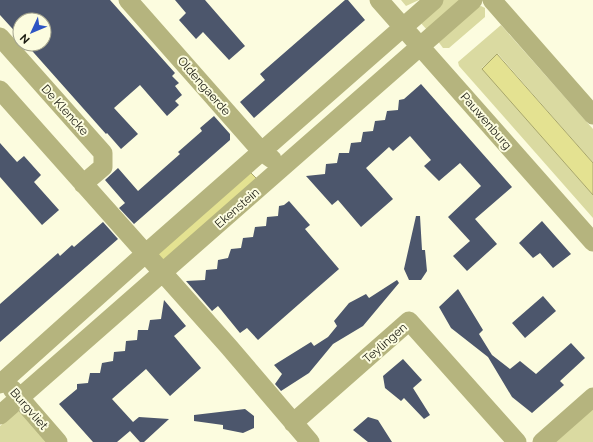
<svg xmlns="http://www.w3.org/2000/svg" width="593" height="442" viewBox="0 0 593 442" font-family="Raleway,sans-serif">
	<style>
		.green { fill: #dadaa1 }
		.water { fill: #e4e291; stroke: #a8a66b }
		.building { fill: #4c566c }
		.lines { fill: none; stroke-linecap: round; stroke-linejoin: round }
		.minor { stroke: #b5b47e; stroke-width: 19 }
		.labels { text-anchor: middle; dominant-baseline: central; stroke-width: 4; stroke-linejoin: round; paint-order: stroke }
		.street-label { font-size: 12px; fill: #1b1b11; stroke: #fcfcdf }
	</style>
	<rect width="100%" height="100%" fill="#fcfcdf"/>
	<!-- green -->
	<path class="green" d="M401,0H419L406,6Z
		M443,0H464L428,31L419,21Z
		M481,6L485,8V17L449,48H443L437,40L475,7Z
		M501,25L593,129V163L498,54L482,68L593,195V218L459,66L458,62Z
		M593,404V442H550Z
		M17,411L23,413L53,442H0V426Z"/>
	<!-- water -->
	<path class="water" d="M497,54L593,163V195L482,69Z
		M248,170L258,180L163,265L153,254Z"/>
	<!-- building -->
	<path class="building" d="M0,0H110L175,73L172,76L179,83L175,86L182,95L175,101L179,105L167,116L140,85L114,108L138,134L121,149L107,133L106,134L26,44H44V20H20V37L0,15Z
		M175,0H205L245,46L229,60L203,32L196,39L179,20L186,13Z
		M345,0H348L365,20L254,118L240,102L265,80L260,74Z
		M421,84L512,187L475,219L497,244L467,271L453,256L470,241L448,217L481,186L460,163L439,181L424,166L431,160L410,136L393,151L389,147L366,168L393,199L361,227L338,200L332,205L306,176L325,174L326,164L337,163L339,153H349L351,143L361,142L363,132L373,131L375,121L385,120L387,111L398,110L399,100L404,99Z
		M214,116L230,134V140L134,224L119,208L125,203L105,180L118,168L138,191L180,154L178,152L202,131L200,128Z
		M0,143L17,162L24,156L41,175L34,182L59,210L42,225L0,177Z
		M289,201L310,225L305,229L339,269L258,340L247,328L240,333L218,306L212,311L186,281L205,280L206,270L217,269L218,260L228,258L231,249L241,248L243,238L253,237L255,227L266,226L267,217L278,216L279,206L284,205Z
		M416,216H420L422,250H425L427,271L421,280H409L404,269Z
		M542,221L571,254L553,268L540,253L533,258L519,243Z
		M103,222L118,239L0,342V304L58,253L60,256L72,245L74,247Z
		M397,280L399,283L363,326L333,344L309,373L281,391L275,384L282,374L274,365L311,342L314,346L328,337L337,326L334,321L349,303L366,294L369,298Z
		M458,289L483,330L479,334L492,355L510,369L520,361L536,374L571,343L585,358L560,381L564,385L532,413L512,397L488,357L451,328L439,307Z
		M543,296L556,311L525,338L512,323Z
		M164,300L186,326L174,336L201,368L170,396L146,369L112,399L133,422L139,417L169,419L144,442H140L130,431L117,442H93L59,404L77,389V384L88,383L90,373H100L102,363L113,361L114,352L125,351L126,341L137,340L138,330H148L150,320L161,319Z
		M403,359L422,380L413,388L430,415L424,419L404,398L401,401L385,388L383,376Z
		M245,409L254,416V428L243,433L223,429V425L194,421V415Z
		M368,417L378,420L392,442H368L353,430Z"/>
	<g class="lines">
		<!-- minor -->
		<path class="minor" d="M128,0L262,152L272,159
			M379,0L593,242
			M492,0L593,115
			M0,37L103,153V167L83,184
			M0,90L229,347L310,442
			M0,384L145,254L434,0
			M12,389L58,442
			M0,415L473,0
			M293,423L409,321L517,442
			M542,442L593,397"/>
	</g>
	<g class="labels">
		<!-- street labels -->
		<g class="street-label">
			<text transform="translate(204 86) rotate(49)">Oldengaerde</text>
			<text transform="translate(65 110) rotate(48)">De Klencke</text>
			<text transform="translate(486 121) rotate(49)">Pauwenburg</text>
			<text transform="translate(237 208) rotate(-41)">Ekenstein</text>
			<text transform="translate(385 343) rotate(-41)">Teylingen</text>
			<text transform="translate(29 409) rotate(49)">Burgvliet</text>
		</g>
	</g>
	<!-- north arrow -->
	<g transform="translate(32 32) rotate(226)"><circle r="19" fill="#fcfcdf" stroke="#a2a28d"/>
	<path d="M0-3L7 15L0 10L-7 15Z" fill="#2d54c3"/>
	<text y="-6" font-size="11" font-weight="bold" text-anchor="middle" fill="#1b1b11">N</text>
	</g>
</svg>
